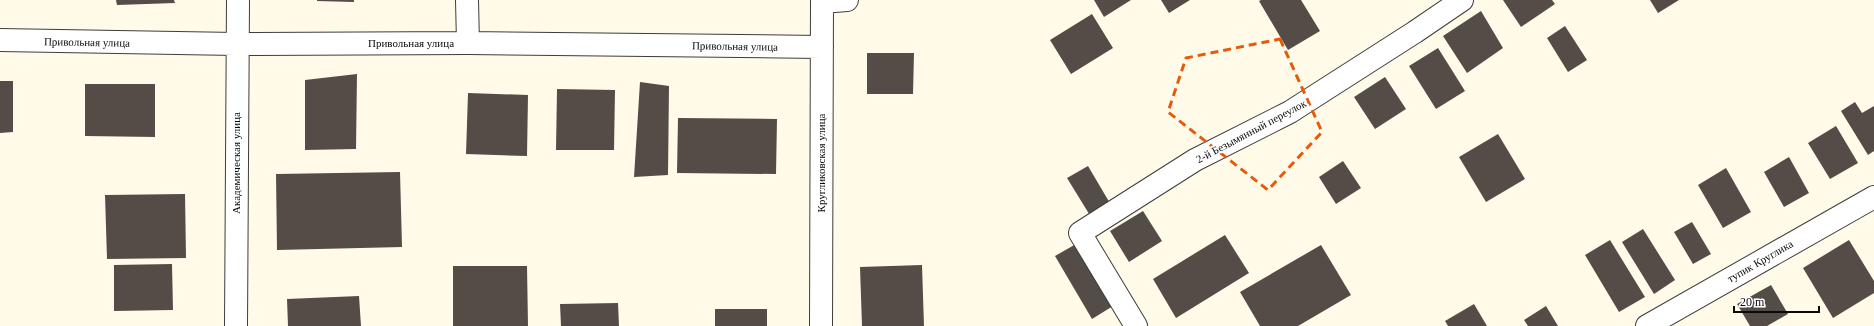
<svg xmlns="http://www.w3.org/2000/svg" width="1874" height="326" viewBox="0 0 1874 326" font-family="'Times New Roman',serif">
	<style>
		.building { fill: #544c46 }
		.lines { fill: none; stroke-linecap: round; stroke-linejoin: round }
		.minor-casing { stroke: #3d3d3d; stroke-width: 24 }
		.minor { stroke: #fff; stroke-width: 22 }
		.marked { fill: none; stroke: #e8590c; stroke-width: 3; stroke-dasharray: 8 5; stroke-linejoin: round }
		.labels { text-anchor: middle; dominant-baseline: central; stroke-width: 4; stroke-linejoin: round; paint-order: stroke }
		.street-label { font-size: 11px; fill: #0a0a0a; stroke: #fff }
	</style>
	<rect width="100%" height="100%" fill="#fffbe8"/>
	<!-- building -->
	<path class="building" d="M116,0H174L175,3L117,5Z
		M317,0H354V2L317,1Z
		M1094,0H1131L1104,17Z
		M1161,0H1190L1169,13Z
		M1261,0H1301L1320,31L1288,50L1259,1Z
		M1503,0H1552L1555,4L1521,27Z
		M1650,0H1679L1658,13Z
		M1481,11L1503,48L1467,73L1443,36Z
		M1092,14L1113,48L1071,74L1050,40Z
		M1565,26L1587,60L1568,72L1547,38Z
		M1438,48L1465,91L1436,109L1409,66Z
		M867,53H914L913,94H867Z
		M357,74L356,149L305,150V80Z
		M1385,77L1406,109L1375,129L1354,97Z
		M0,81H13V132L0,133Z
		M640,82L669,86L668,175L634,177Z
		M85,84H155V137L85,136Z
		M557,89L615,90L614,150H556Z
		M468,93L528,95L527,156L466,154Z
		M1855,102L1862,113L1874,106V151L1868,155L1841,111Z
		M678,118L777,119L776,174L677,173Z
		M1836,126L1858,163L1830,179L1808,143Z
		M1498,134L1525,179L1486,202L1459,157Z
		M1789,157L1809,193L1784,207L1764,172Z
		M1343,161L1361,188L1336,204L1319,177Z
		M1088,166L1111,205L1091,217L1067,178Z
		M1726,168L1751,212L1723,228L1698,185Z
		M400,172L402,247L277,250L276,174Z
		M185,194L186,258L107,259L105,195Z
		M1143,211L1162,241L1129,262L1110,231Z
		M1692,222L1711,254L1693,264L1674,232Z
		M1643,229L1675,280L1654,294L1622,242Z
		M1225,235L1249,273L1176,318L1153,279Z
		M1610,240L1645,297L1619,312L1585,255Z
		M1849,240L1874,281V293L1833,318L1803,268Z
		M1076,244L1113,306L1092,319L1055,256Z
		M1321,245L1351,295L1298,326H1260L1240,292Z
		M172,264L173,310L114,311V265Z
		M922,265L924,326H862L860,267Z
		M453,266H527L528,326H453Z
		M1771,285L1788,314L1767,326H1750L1737,304Z
		M359,296L361,326H288L287,299Z
		M618,303L619,326H561L560,304Z
		M1474,304L1487,326H1448L1445,321Z
		M1546,306L1558,326H1528L1524,320Z
		M715,309H767V326H715Z"/>
	<g class="lines">
		<!-- minor casing -->
		<g class="minor-casing">
			<path id="minor" d="M467,0L468,43
				M822,2L847,0
				M0,40L236,44L468,43L822,47
				M236,326L238,0
				M821,326L822,0
				M1136,326L1080,233L1195,160L1290,112L1415,32L1462,0
				M1647,326L1874,197"/>
		</g>
		<!-- minor -->
		<use href="#minor" class="minor"/>
	</g>
	<!-- marked area -->
	<path class="marked" d="M1280,39L1322,132L1268,190L1168,112L1186,58Z"/>
	<g class="labels">
		<!-- street labels -->
		<g class="street-label">
			<text transform="translate(87 42) rotate(1)">Привольная улица</text>
			<text x="411" y="43">Привольная улица</text>
			<text transform="translate(735 46) rotate(1)">Привольная улица</text>
			<text transform="translate(1251 131) rotate(-28)">2-й Безымянный переулок</text>
			<text transform="translate(236 163) rotate(-90)">Академическая улица</text>
			<text transform="translate(821 163) rotate(-90)">Кругликовская улица</text>
			<text transform="translate(1760 261) rotate(-30)">тупик Круглика</text>
		</g>
	</g>
	<!-- scale -->
	<path d="M1734 306v6h85v-6" fill="none" stroke="#0a0a0a" stroke-width="2"/>
	<text x="1740" y="306" font-size="12" fill="#0a0a0a" stroke="#ffffff" stroke-width="3" paint-order="stroke">20 m</text>
</svg>
